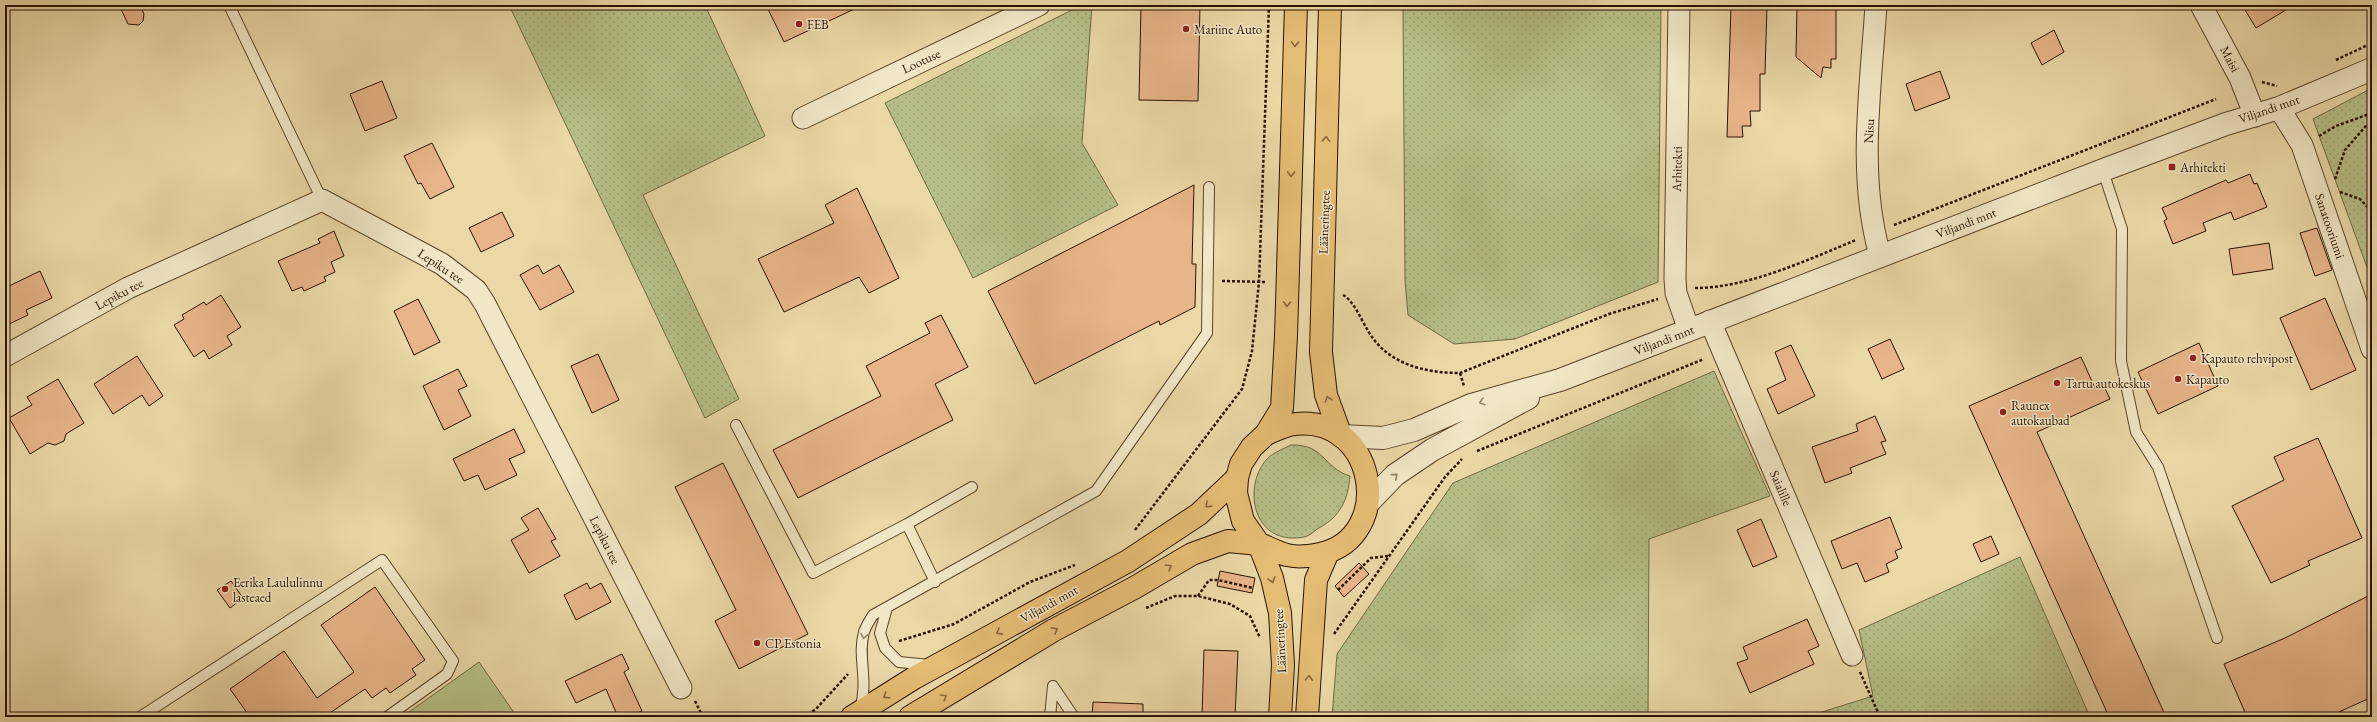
<svg xmlns="http://www.w3.org/2000/svg" width="2377" height="722" viewBox="0 0 2377 722" font-family="'EB Garamond',serif">
	<style>
		.grass { fill: url(#grass-dots); stroke: #706844 }
		.park { fill: #b6bf87; stroke: #706844 }
		.building { fill: #e7b589; stroke: #2a1100 }
		.lines { fill: none; stroke-linecap: round; stroke-linejoin: round }
		.service-casing { stroke: #5a432a; stroke-width: 12 }
		.minor-casing { stroke: #5a432a; stroke-width: 23 }
		.tertiary-casing { stroke: #5a432a; stroke-width: 24 }
		.primary-casing { stroke: #2a1100; stroke-width: 24 }
		.trunk-casing { stroke: #2a1100; stroke-width: 24 }
		.path { stroke: #2a1100; stroke-width: 2.5; stroke-dasharray: 3 2; stroke-linecap: butt }
		.service { stroke: #f1e6c5; stroke-width: 10 }
		.minor { stroke: #f1e6c5; stroke-width: 21 }
		.tertiary { stroke: #f1e6c5; stroke-width: 22 }
		.primary { stroke: #e5bc73; stroke-width: 22 }
		.trunk { stroke: #e5bc73; stroke-width: 22 }
		.oneway { stroke: #88663a }
		.oneway2 { stroke: #97866c }
		.poi-dot { fill: #8f2418; stroke: #f1e6c5; stroke-width: 1.5 }
		.labels { text-anchor: middle; dominant-baseline: central; stroke-width: 3; stroke-linejoin: round; paint-order: stroke }
		.poi-label { font-size: 13px; fill: #2a1100; stroke: #f1e6c5; text-anchor: start }
		.street-label { font-size: 13px; fill: #2a1100; stroke: #f1e6c5 }
	</style>
	<defs>
		<pattern id="grass-dots" width="8" height="8" patternUnits="userSpaceOnUse"><rect width="8" height="8" fill="#b6bf87"/><path d="M2 2h.1M6 6h.1" fill="none" stroke="#9da373" stroke-width="1.8" stroke-linecap="round"/></pattern>
	</defs>
	<rect width="100%" height="100%" fill="#ead8a6"/>
	<filter id="stains"><feTurbulence type="fractalNoise" baseFrequency=".005" numOctaves="4"/><feColorMatrix values="0 0 0 0 .2 0 0 0 0 .09 0 0 0 0 .02 0 0 0 .5 -.17"/></filter>
	<radialGradient id="worn" r=".72"><stop offset=".6" stop-color="#630" stop-opacity="0"/><stop offset="1" stop-color="#630" stop-opacity=".3"/></radialGradient>
	<!-- grass -->
	<path class="grass" d="M509,5H705L765,136L643,195L739,399L705,418Z
		M1082,5H1092L1082,143L1118,205L973,278L885,103Z
		M1403,5H1661L1658,282L1515,339L1454,344L1408,315L1405,280Z
		M2372,88V281L2313,119Z
		M1714,371L1770,496L1649,539L1648,717H1332L1337,654L1453,483Z
		M1291,445C1325,444 1323,468 1350,476C1348,499 1341,516 1319,528C1315,530 1311,535 1307,536C1302,538 1296,538 1292,538C1251,537 1244,484 1267,459C1274,452 1283,449 1291,445Z
		M2020,557L2090,717H1806L1873,696L1859,630Z"/>
	<!-- park -->
	<path class="park" d="M479,662L517,717H402Z"/>
	<!-- building -->
	<path class="building" d="M119,5H140L144,14L143,21L139,25L128,24Z
		M766,5H863L784,42Z
		M1141,5H1200L1198,101L1139,100Z
		M1731,5H1767L1765,74H1760V111H1750L1751,126H1742L1743,137H1727Z
		M1797,5H1836V59H1831V68L1823,67L1821,78L1796,57Z
		M2242,5H2294L2256,28Z
		M2054,30L2064,52L2042,65L2031,43Z
		M1940,71L1950,98L1915,111L1906,84Z
		M382,81L397,118L365,131L350,94Z
		M432,143L454,187L430,199L421,183L418,184L404,156Z
		M2250,174L2254,184L2257,183L2267,207L2234,220L2231,212L2203,223L2206,231L2173,244L2164,221L2167,219L2162,208L2226,180L2228,183Z
		M1194,185L1192,264H1196L1195,307L1160,325L1159,321L1035,384L988,291Z
		M857,188L899,278L869,293L859,277L784,312L758,259L834,223L825,205Z
		M502,212L514,236L481,252L469,228Z
		M2317,228L2332,270L2315,276L2300,233Z
		M334,231L344,256L331,262L335,272L324,277L326,281L304,291L302,287L292,291L278,261L320,243L318,239Z
		M2269,243L2273,269L2233,275L2229,249Z
		M538,265L543,274L559,265L574,292L540,310L520,275Z
		M40,271L52,298L26,310L28,315L5,326V288Z
		M221,295L241,327L227,336L232,345L209,359L204,350L194,357L174,325L184,319L182,315L204,302L206,305Z
		M2325,298L2356,370L2311,390L2280,318Z
		M418,299L440,342L414,355L394,311Z
		M941,315L968,367L935,384L953,420L798,498L773,450L881,396L866,366L930,333L925,323Z
		M1890,339L1904,369L1882,379L1868,349Z
		M2199,343L2218,386L2158,414L2138,372Z
		M1791,345L1815,396L1778,414L1767,389L1786,380L1775,352Z
		M598,354L619,400L592,413L571,366Z
		M137,356L163,396L149,406L142,395L113,414L94,384Z
		M2081,357L2095,388L2103,384L2110,399L2037,432L2166,717H2109L1969,406Z
		M458,369L467,386L458,390L471,416L444,430L423,386Z
		M58,379L84,423L66,434L64,441L55,445L48,443L30,454L9,418L32,405L27,397Z
		M1875,416L1886,441L1881,442L1886,454L1850,468L1852,473L1825,483L1812,447L1858,431L1856,424Z
		M514,429L525,452L509,459L517,475L485,490L478,475L464,481L453,459Z
		M2318,438L2362,538L2308,561L2310,565L2271,583L2232,506L2284,480L2274,457Z
		M723,463L808,634L739,669L715,621L736,610L675,487Z
		M538,508L556,539L551,541L560,556L529,573L511,540L529,530L521,518Z
		M1890,517L1902,548L1895,551L1898,558L1886,564L1889,572L1865,582L1857,563L1842,569L1831,541Z
		M1761,519L1777,557L1753,567L1737,530Z
		M1991,536L1999,554L1981,562L1973,544Z
		M1359,563L1369,574L1344,597L1335,586Z
		M1220,571L1255,578L1252,593L1217,586Z
		M231,581L243,598L230,608L217,590Z
		M587,583L590,589L601,583L611,602L576,620L564,595Z
		M375,587L425,660L412,669L416,675L390,693L386,688L372,698L365,689L324,717H250L230,689L284,651L317,698L354,672L321,625Z
		M2372,594V697L2328,717H2247L2224,664L2285,638Z
		M1807,619L1819,646L1808,651L1814,664L1750,693L1737,663L1748,659L1743,647Z
		M1204,650L1238,651L1235,717H1202Z
		M622,654L629,669L624,672L642,711L628,717H618L606,689L576,703L565,681Z
		M1093,702L1143,704V717H1092Z"/>
	<g class="lines">
		<!-- service casing -->
		<g class="service-casing">
			<path id="service" d="M229,5L322,200
				M2103,171L2122,229L2121,361L2136,432L2158,467L2217,638
				M736,425L813,573L907,524L935,582
				M907,524L972,487
				M887,608L880,633L885,648L899,662L930,665
				M1053,686L1074,717
				M860,709C869,680 857,657 864,632C866,626 870,620 873,615L1096,491L1207,333L1209,187
				M140,717L382,560L453,661L447,674L387,717
				M1050,717L1053,686"/>
		</g>
		<!-- minor casing -->
		<g class="minor-casing">
			<path id="minor" d="M1679,5L1675,279L1676,293L1689,330
				M1876,5C1871,87 1857,175 1880,255
				M2201,5L2240,78L2255,116
				M2279,108L2302,145L2372,349
				M803,118L1039,5
				M1710,321L1852,655
				M5,356L128,288L322,200L442,264L476,290L485,304L681,688"/>
		</g>
		<!-- tertiary casing -->
		<g class="tertiary-casing">
			<path id="tertiary" d="M1341,436L1383,438L1414,430L1471,405L1560,380L2106,169L2226,124L2279,108L2372,69
				M1368,503L1395,475L1432,450L1528,398"/>
		</g>
		<!-- primary casing -->
		<g class="primary-casing">
			<path id="primary" d="M852,717L914,678L1128,561L1199,514L1237,478
				M910,717L1054,630L1134,588L1192,554L1228,541L1259,544"/>
		</g>
		<!-- trunk casing -->
		<g class="trunk-casing">
			<path id="trunk" d="M1330,5L1321,352L1326,395L1341,436
				M1259,544C1268,547 1278,553 1287,555C1298,558 1310,556 1320,554C1398,537 1376,409 1289,425C1281,427 1273,431 1266,434
				M1280,717L1283,665L1280,613L1272,578L1259,544L1243,521L1236,493L1237,478L1241,464L1252,447L1266,434L1282,408L1286,336L1296,5
				M1307,717L1316,580L1328,552"/>
		</g>
		<!-- path -->
		<path class="path" d="M2336,60L2372,43
			M2262,82L2277,86
			M2319,136L2336,126L2372,113
			M2335,179L2345,150L2372,119
			M2340,192L2360,199L2372,212
			M1894,225L2216,99
			M1222,281L1267,282
			M1695,288C1748,288 1807,260 1856,240
			M1343,295C1353,300 1361,319 1367,329C1386,364 1424,373 1460,373L1609,314L1658,299
			M1460,373L1464,386
			M1477,451L1704,359
			M1135,530L1242,389L1252,351L1259,282L1269,5
			M1338,590L1371,558L1388,556
			M1198,596L1209,580H1218L1253,588
			M1146,608L1175,596H1198L1230,604L1250,616L1260,638
			M1334,634L1445,477L1462,459
			M899,641L954,624L1030,582L1075,565
			M1860,672L1880,717
			M695,701L703,717
			M804,717L816,709L848,674"/>
		<!-- service -->
		<use href="#service" class="service"/>
		<!-- minor -->
		<use href="#minor" class="minor"/>
		<!-- tertiary -->
		<use href="#tertiary" class="tertiary"/>
		<!-- primary -->
		<use href="#primary" class="primary"/>
		<!-- trunk -->
		<use href="#trunk" class="trunk"/>
	</g>
	<!-- one-way arrows -->
	<defs><path id="oneway-chevron" d="M-2-3.5L2.5 0L-2 3.5" fill="none" stroke-width="1.6" stroke-linecap="round" stroke-linejoin="round"/></defs>
	<g class="oneway">
		<use href="#oneway-chevron" transform="translate(1295 44) rotate(92)"/>
		<use href="#oneway-chevron" transform="translate(1326 139) rotate(-88)"/>
		<use href="#oneway-chevron" transform="translate(1291 174) rotate(92)"/>
		<use href="#oneway-chevron" transform="translate(1287 304) rotate(92)"/>
		<use href="#oneway-chevron" transform="translate(1328 399) rotate(-108)"/>
		<use href="#oneway-chevron" transform="translate(1208 505) rotate(137)"/>
		<use href="#oneway-chevron" transform="translate(1169 567) rotate(-31)"/>
		<use href="#oneway-chevron" transform="translate(1272 580) rotate(74)"/>
		<use href="#oneway-chevron" transform="translate(1055 630) rotate(-29)"/>
		<use href="#oneway-chevron" transform="translate(999 632) rotate(151)"/>
		<use href="#oneway-chevron" transform="translate(1309 678) rotate(-87)"/>
		<use href="#oneway-chevron" transform="translate(886 696) rotate(148)"/>
		<use href="#oneway-chevron" transform="translate(944 697) rotate(-31)"/>
	</g>
	<g class="oneway2">
		<use href="#oneway-chevron" transform="translate(1482 402) rotate(164)"/>
		<use href="#oneway-chevron" transform="translate(1395 476) rotate(-40)"/>
		<use href="#oneway-chevron" transform="translate(864 636) rotate(100)"/>
	</g>
	<!-- markers -->
	<g class="poi-dot">
		<circle cx="799" cy="24" r="4"/>
		<circle cx="1186" cy="29" r="4"/>
		<rect x="2168" y="163" width="8" height="8" rx="2"/>
		<circle cx="2193" cy="358" r="4"/>
		<circle cx="2178" cy="379" r="4"/>
		<circle cx="2057" cy="383" r="4"/>
		<circle cx="2003" cy="412" r="4"/>
		<circle cx="225" cy="589" r="4"/>
		<circle cx="757" cy="643" r="4"/>
	</g>
	<g class="labels">
		<!-- poi labels -->
		<g class="poi-label">
			<text x="807" y="24">FEB</text>
			<text x="1194" y="29">Mariine Auto</text>
			<text x="2180" y="167">Arhitekti</text>
			<text x="2201" y="358">Kapauto rehvipost</text>
			<text x="2186" y="379">Kapauto</text>
			<text x="2065" y="383">Tartu autokeskus</text>
			<text x="2011" y="405">Raunex<tspan x="2011" dy="15">autokaubad</tspan></text>
			<text x="233" y="582">Eerika Laululinnu<tspan x="233" dy="15">lasteaed</tspan></text>
			<text x="765" y="643">CP Estonia</text>
		</g>
		<!-- street labels -->
		<g class="street-label">
			<text transform="translate(2230 59) rotate(62)">Maisi</text>
			<text transform="translate(921 61) rotate(-25)">Lootuse</text>
			<text transform="translate(2269 109) rotate(-19)">Viljandi mnt</text>
			<text transform="translate(1869 131) rotate(-87)">Nisu</text>
			<text transform="translate(1677 169) rotate(-89)">Arhitekti</text>
			<text transform="translate(1324 222) rotate(-88)">Lääneringtee</text>
			<text transform="translate(1966 223) rotate(-21)">Viljandi mnt</text>
			<text transform="translate(2330 226) rotate(71)">Sanatooriumi</text>
			<text transform="translate(441 266) rotate(33)">Lepiku tee</text>
			<text transform="translate(119 294) rotate(-28)">Lepiku tee</text>
			<text transform="translate(1664 340) rotate(-21)">Viljandi mnt</text>
			<text transform="translate(1781 488) rotate(67)">Saialille</text>
			<text transform="translate(605 540) rotate(63)">Lepiku tee</text>
			<text transform="translate(1049 604) rotate(-29)">Viljandi mnt</text>
			<text transform="translate(1280 641) rotate(-93)">Lääneringtee</text>
		</g>
	</g>
	<!-- margin -->
	<rect width="2377" height="722" fill="none" stroke="#ead8a6" stroke-width="20"/>
	<rect x="6" y="6" width="2365" height="710" fill="none" stroke="#2a1100" stroke-width="2"/>
	<rect x="10" y="10" width="2357" height="702" fill="none" stroke="#2a1100"/>
	<rect width="100%" height="100%" filter="url(#stains)"/>
	<rect width="100%" height="100%" fill="url(#worn)"/>
</svg>
